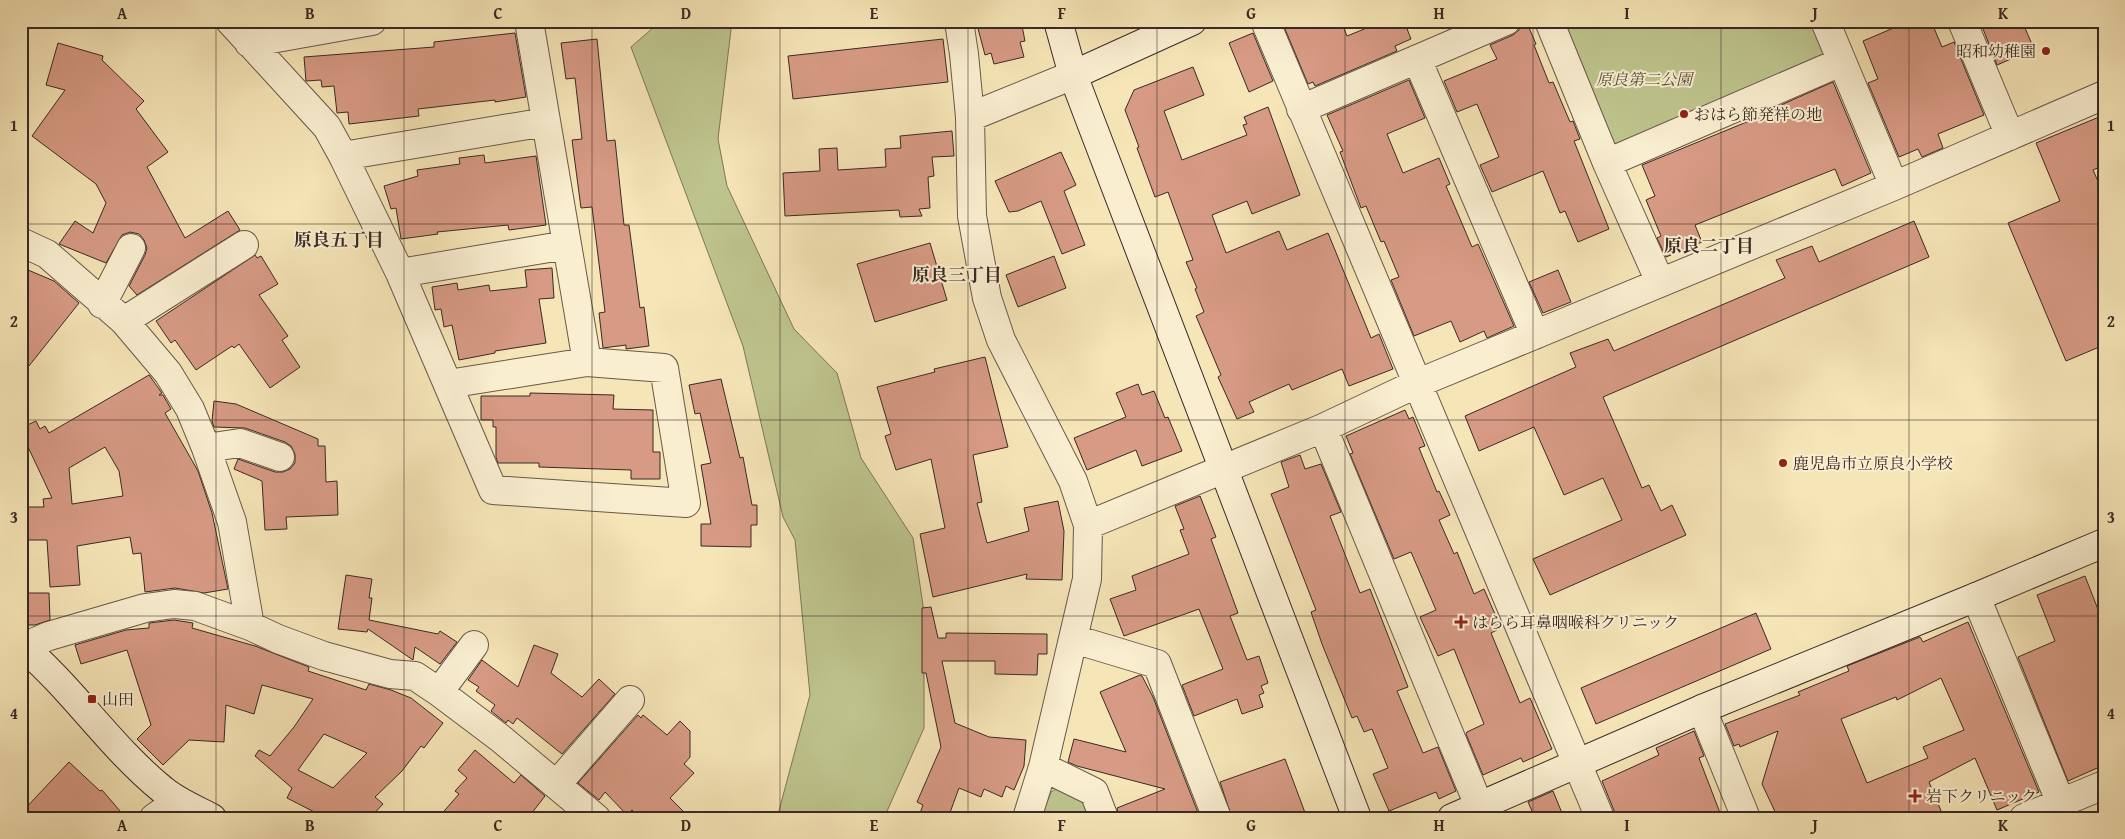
<svg xmlns="http://www.w3.org/2000/svg" width="2125" height="839" viewBox="0 0 2125 839" font-family="'Gentium Book Plus','Noto Serif JP',serif">
	<style>
		.green { fill: #bec48d; stroke: #7c7759 }
		.building { fill: #d79a84; stroke: #392a25; fill-rule: evenodd }
		.lines { fill: none; stroke-linecap: round; stroke-linejoin: round }
		.street-casing { stroke: #68594a; stroke-width: 30 }
		.secondary-casing { stroke: #392a25; stroke-width: 30 }
		.street { stroke: #f9eed0; stroke-width: 28 }
		.secondary { stroke: #f9eed0; stroke-width: 28 }
		.grid { fill: none; stroke: #392a25; stroke-width: 1; stroke-opacity: 0.55 }
		.poi-dot { fill: #8f2418; stroke: #f9eed0; stroke-width: 2 }
		.labels { text-anchor: middle; dominant-baseline: central; stroke-width: 4; stroke-linejoin: round; paint-order: stroke }
		.poi-label { font-size: 16px; fill: #392a25; stroke: #f9eed0; text-anchor: start }
		.park-label { font-size: 16px; font-style: italic; fill: #5a503f; stroke: #f9eed0 }
		.neighbourhood-label { font-size: 18px; font-weight: bold; fill: #392a25; stroke: #f9eed0 }
		.neatline { fill: none; stroke: #392a25; stroke-width: 2 }
		.grid-label { font-size: 16px; text-anchor: middle; font-weight: bold; fill: #392a25 }
	</style>
	<rect width="100%" height="100%" fill="#f6e5b7"/>
	<filter id="stains"><feTurbulence type="fractalNoise" baseFrequency=".004" numOctaves="4"/><feColorMatrix values="0 0 0 0 .2 0 0 0 0 .09 0 0 0 0 .02 0 0 0 .5 -.17"/></filter>
	<radialGradient id="worn" r=".72"><stop offset=".6" stop-color="#630" stop-opacity="0"/><stop offset="1" stop-color="#630" stop-opacity=".3"/></radialGradient>
	<!-- green -->
	<path class="green" d="M661,21H732L718,139L727,186L794,329L837,373L861,458L913,538L924,612V728L884,818H777L810,695L795,540L783,517L743,346L631,47Z
		M1558,21H1815L1827,49L1824,63L1625,148L1609,145Z
		M1059,787L1078,792L1094,818H1041L1051,792Z"/>
	<!-- building -->
	<path class="building" d="M976,21H1021L1025,41L1020,42L1024,57L994,64L991,53L985,55Z
		M1292,21H1341L1347,36L1384,21H1404L1411,39L1395,46L1397,51L1315,86L1313,82L1308,84L1285,29L1294,26Z
		M1521,21H1526L1536,44L1534,45L1549,83L1553,82L1570,122L1573,121L1580,139L1574,141L1609,229L1578,242L1565,211L1560,213L1543,171L1492,192L1480,165L1499,157L1477,104L1457,112L1444,81L1497,59L1490,45L1513,35L1519,30Z
		M1910,21H1931L1942,47L1954,42L1984,115L1938,134L1943,148L1922,157L1918,149L1899,157L1868,83L1878,79L1863,41Z
		M1980,21H2022L2034,49L1997,65Z
		M515,33L526,97L495,102V100L418,109L419,116L349,124L348,112L337,113L334,86L322,87L321,80L306,81L304,57L434,47V42Z
		M1253,33L1273,81L1249,92L1229,43Z
		M597,39L607,141L615,140L624,225H629L640,308L644,307L649,346L626,349V345L603,348L599,313L605,312L592,207L581,208L572,140L582,139L575,78L566,79L561,43Z
		M943,39L948,82L793,99L788,56Z
		M58,43L103,56L102,60L144,101L136,109L168,152L147,167L185,238L228,211L240,230L137,295L129,286L145,255L147,248L144,240L139,234L130,232L122,235L106,263L59,244L75,221L93,233L106,203L96,184L32,136L65,90L46,85Z
		M1193,67L1204,95L1164,111L1182,160L1247,135L1243,125L1247,124L1244,117L1268,107L1300,195L1252,214L1247,201L1212,215L1226,253L1279,231L1287,250L1328,233L1371,338L1379,334L1393,369L1349,386L1342,369L1292,390L1289,384L1249,402L1254,412L1237,419L1218,377L1221,375L1196,316L1204,312L1195,289L1197,288L1186,262L1193,260L1168,192L1155,197L1137,148L1139,147L1125,110L1134,90Z
		M1409,80L1425,118L1387,134L1403,173L1439,158L1450,184L1446,186L1472,247L1478,244L1514,326L1487,338L1484,331L1460,342L1451,321L1414,336L1391,280L1399,277L1384,241L1381,242L1366,206L1361,208L1340,152L1343,151L1327,115Z
		M1833,82L1871,173L1842,186L1835,169L1695,225L1702,242L1666,257L1657,238L1661,236L1646,200L1655,196L1642,165L1766,114L1765,112Z
		M2104,115V174L2100,167L2093,170L2104,195V345L2066,361L2008,223L2060,201L2036,143Z
		M952,131L954,156L932,157L934,176L928,177L930,208L919,209L922,216L900,217L899,210L785,216L783,173L820,171L819,149L837,148L838,170L886,167L885,149L901,148L900,136Z
		M1061,152L1076,185L1064,191L1085,245L1062,254L1041,201L1018,211L1009,212L995,181Z
		M484,155L485,163L536,156L546,225L509,230L508,225L437,232L438,234L401,239L396,208L391,209L384,186L418,176L417,170L460,164L459,158Z
		M1914,221L1929,257L1603,397L1642,488L1649,485L1661,511L1672,505L1686,535L1550,595L1533,559L1622,520L1603,478L1564,495L1534,427L1479,451L1465,416L1576,367L1570,353L1608,339L1614,351L1785,278L1776,260L1812,246L1819,262Z
		M930,243L947,300L875,322L857,264Z
		M255,255L257,258L261,256L278,284L259,295L288,336L282,340L300,367L270,388L239,344L234,348L232,346L196,370L175,340L171,343L156,321Z
		M1054,256L1066,288L1018,307L1006,275Z
		M21,267L54,281L79,303L21,376Z
		M552,268L554,298L539,299L546,343L495,351V353L459,360L452,325L444,327L441,309L435,310L432,287L457,283L458,290L489,285L490,291L527,287L525,270Z
		M1558,270L1571,302L1543,313L1529,282Z
		M985,357L1008,447L973,455L982,502L977,503L987,543L1029,531L1024,508L1058,501L1064,531L1062,580L1026,579L1027,574L933,597L920,534L945,528L931,459L896,470L885,436L891,434L877,387L935,372L934,369Z
		M149,375L162,393L159,395H163L171,409L165,413L198,471L212,513L228,589L204,593L175,588L145,592L141,553L133,554L130,537L77,546L80,585L50,587L47,540H23L21,536V507H44L43,499L52,498L21,432V428L36,421L40,429L45,426L49,433ZM105,447L119,471L123,496L72,504L69,468Z
		M721,379L740,458L743,457L752,505H757V525H751V547L701,546V524H711L701,465L711,463L700,413L695,414L689,385Z
		M1138,384L1142,395L1154,391L1165,418L1168,417L1182,451L1142,466L1136,450L1087,470L1074,438L1126,417L1116,393Z
		M530,393L614,395L613,409L653,410V452H660V479H631V470L539,467V463H498L496,457V427H493V420H481V396H530Z
		M214,401L236,404L318,439V446H325L326,482L337,481L338,515L286,517L287,529L265,530L262,481L234,469L238,459L275,472H283L290,469L295,463V454L291,446L285,442L245,428L214,427L212,421Z
		M1405,410L1409,419L1413,417L1425,446L1419,448L1437,492L1439,491L1450,515L1439,520L1454,554L1457,552L1474,594L1484,589L1501,628L1491,633L1520,703L1530,698L1552,749L1523,762L1521,758L1483,775L1466,734L1467,732L1484,724L1454,649L1438,656L1420,617L1436,610L1411,552L1394,559L1350,454L1353,453L1346,436Z
		M1300,455L1305,469L1321,464L1341,512L1330,516L1360,593L1370,589L1408,687L1397,691L1423,753L1438,747L1456,791L1439,799L1436,792L1389,811L1373,774L1388,768L1372,729L1364,732L1357,716L1352,718L1322,644L1311,612L1316,610L1271,494L1289,487L1281,462Z
		M1200,496L1216,537L1211,539L1238,613L1230,616L1247,660L1259,656L1268,683L1261,686L1264,693L1259,695L1263,707L1242,714L1237,699L1194,716L1182,685L1223,669L1199,609L1124,636L1110,599L1136,590L1132,576L1189,554L1180,530L1184,529L1175,506Z
		M346,575L372,579L369,598H372L369,620L438,634L440,631L457,642L440,664L415,647L413,660L368,629L367,632L338,629Z
		M2085,576L2104,625V765L2068,781L2018,657L2055,641L2037,595Z
		M26,593H49L50,620L35,625H26Z
		M931,607L938,638H946V633L1047,634V654H1038L1037,675L995,674V661H942L955,723L989,737L1026,740L1024,766L1014,790L1006,786L1002,797L984,789L981,797L959,788L948,818H933L920,813L923,805L917,802L941,747L926,673H922V608Z
		M1756,613L1771,649L1596,724L1581,688Z
		M174,620L193,623L192,628L255,646L309,667L308,671L366,690L369,684L391,690L411,698L443,723L424,748L421,746L402,771L375,797L383,804L370,818H326L287,798L292,788L255,756L259,750L270,756L294,727L313,699L262,685L254,714L226,705L224,742L189,740L163,765L137,739L151,725L127,650L81,664L75,645L126,630L149,628V623ZM324,734L367,753L333,788L298,770Z
		M1968,622L2039,792L1997,810L1975,758L1929,782L1944,818H1778L1762,784L1778,731L1740,747L1739,744L1734,746L1725,724L1800,695L1798,692L1849,671L1847,666L1920,637L1923,642ZM1941,678L1964,730L1923,747L1928,758L1867,783L1841,719L1896,697L1897,700Z
		M534,645L558,654L551,673L582,697L599,679L615,694L562,754L517,718L513,724L508,720L506,723L491,711L495,705L476,691L479,687L468,680L482,660L518,687Z
		M1140,675L1142,676L1153,697L1200,818H1119L1117,808L1165,789L1077,766L1068,762L1074,739L1126,752L1100,692Z
		M638,715L641,718L643,715L667,735L680,721L690,731V757L684,764L694,773L670,798L690,818H640L632,810L627,815L605,792L599,800L578,783Z
		M1694,731L1704,756L1699,758L1722,818H1617L1602,781L1659,755L1656,748Z
		M475,750L514,783L521,775L545,796L528,818H438L459,794L455,791L467,778L458,770Z
		M1285,759L1307,818H1232L1220,782Z
		M69,762L100,791L102,790L126,818H21V813Z
		M1553,791L1564,818H1535L1528,802Z"/>
	<g class="lines">
		<!-- street casing -->
		<g class="street-casing">
			<path id="street" d="M230,21L327,127L343,156L400,273L493,490L686,503L664,368L587,362L448,384
				M529,21L587,362
				M958,21L960,28L964,54L970,117L972,216L987,298L1001,340L1073,481L1088,525L1087,579L1043,767L1027,818
				M1265,21L1600,818
				M1549,21L1607,163L1660,282
				M1825,21L1894,186
				M1962,21L2010,136
				M249,43L372,21
				M1417,59L1535,335
				M1301,109L1506,21
				M970,117L1073,75
				M343,156L546,122
				M1607,163L1841,62
				M21,242L47,254L124,321L168,373L190,409L206,448L232,522L250,626L278,639L324,656L390,674L415,676L439,692L500,738L596,818
				M400,273L567,245
				M102,304L131,248
				M124,321L244,245
				M1323,428L1484,818
				M206,448L240,443L280,457
				M1088,525L1323,428L1416,384L1894,186L2104,95
				M1976,597L2067,818
				M1074,639L1157,664L1217,818
				M23,647L49,636L145,608L174,604L195,606L250,626
				M439,692L474,645
				M1702,709L1746,818
				M1043,767L1094,792L1104,818
				M557,784L630,700
				M154,818L178,801
				M2024,818L2104,785"/>
		</g>
		<!-- secondary casing -->
		<g class="secondary-casing">
			<path id="secondary" d="M1058,21L1073,75L1087,112L1357,818
				M1073,75L1192,21
				M21,645C73,689 110,747 163,790C177,802 195,809 212,818
				M1452,818L1702,709L1976,597L2104,543"/>
		</g>
		<!-- street -->
		<use href="#street" class="street"/>
		<!-- secondary -->
		<use href="#secondary" class="secondary"/>
	</g>
	<!-- grid -->
	<path class="grid" d="M216,21V818M404,21V818M592,21V818M780,21V818M968,21V818M1157,21V818M1345,21V818M1533,21V818M1721,21V818M1909,21V818M21,224H2104M21,420H2104M21,616H2104"/>
	<!-- markers -->
	<g class="poi-dot">
		<circle cx="2046" cy="51" r="5"/>
		<circle cx="1684" cy="114" r="5"/>
		<circle cx="1783" cy="463" r="5"/>
		<path d="M1458.5 614.5h5v5h5v5h-5v5h-5v-5h-5v-5h5z"/>
		<rect x="87" y="694" width="10" height="10" rx="2.5"/>
		<path d="M1912.5 788.5h5v5h5v5h-5v5h-5v-5h-5v-5h5z"/>
	</g>
	<g class="labels">
		<!-- poi labels -->
		<g class="poi-label">
			<text x="2036" y="51" text-anchor="end">昭和幼稚園</text>
			<text x="1694" y="114">おはら節発祥の地</text>
			<text x="1793" y="463">鹿児島市立原良小学校</text>
			<text x="1472" y="622">はらら耳鼻咽喉科クリニック</text>
			<text x="102" y="699">山田</text>
			<text x="1926" y="796">岩下クリニック</text>
		</g>
		<!-- park labels -->
		<g class="park-label">
			<text x="1644" y="79">原良第二公園</text>
		</g>
		<!-- neighbourhood labels -->
		<g class="neighbourhood-label">
			<text x="339" y="239">原良五丁目</text>
			<text x="1709" y="245">原良二丁目</text>
			<text x="957" y="274">原良三丁目</text>
		</g>
	</g>
	<!-- margin -->
	<rect width="2125" height="839" fill="none" stroke="#f6e5b7" stroke-width="55"/>
	<rect x="28" y="28" width="2070" height="784" class="neatline"/>
	<g class="grid-label">
		<text x="122" y="19">A</text>
		<text x="310" y="19">B</text>
		<text x="498" y="19">C</text>
		<text x="686" y="19">D</text>
		<text x="874" y="19">E</text>
		<text x="1062" y="19">F</text>
		<text x="1251" y="19">G</text>
		<text x="1439" y="19">H</text>
		<text x="1627" y="19">I</text>
		<text x="1815" y="19">J</text>
		<text x="2003" y="19">K</text>
		<text x="14" y="131">1</text>
		<text x="2111" y="131">1</text>
		<text x="14" y="327">2</text>
		<text x="2111" y="327">2</text>
		<text x="14" y="523">3</text>
		<text x="2111" y="523">3</text>
		<text x="14" y="719">4</text>
		<text x="2111" y="719">4</text>
		<text x="122" y="831">A</text>
		<text x="310" y="831">B</text>
		<text x="498" y="831">C</text>
		<text x="686" y="831">D</text>
		<text x="874" y="831">E</text>
		<text x="1062" y="831">F</text>
		<text x="1251" y="831">G</text>
		<text x="1439" y="831">H</text>
		<text x="1627" y="831">I</text>
		<text x="1815" y="831">J</text>
		<text x="2003" y="831">K</text>
	</g>
	<rect width="100%" height="100%" filter="url(#stains)"/>
	<rect width="100%" height="100%" fill="url(#worn)"/>
</svg>
